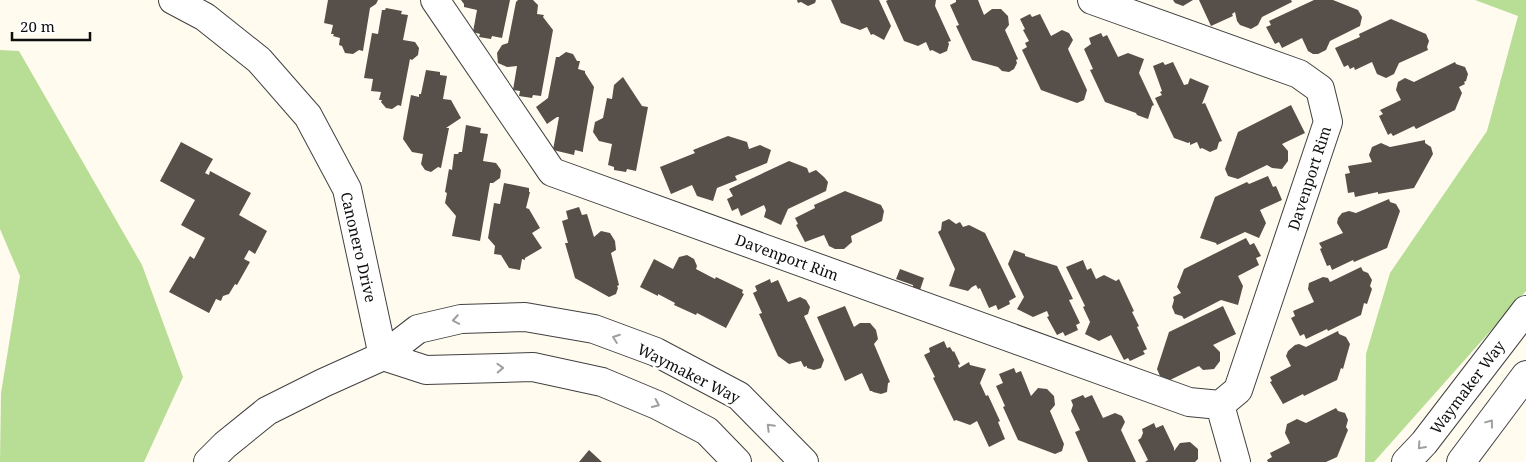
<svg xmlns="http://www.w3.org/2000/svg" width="1526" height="462" viewBox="0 0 1526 462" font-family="'Noto Serif',serif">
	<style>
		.forest { fill: #b8dd95 }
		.building { fill: #574f4a }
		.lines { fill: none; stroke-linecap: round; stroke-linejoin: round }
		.minor-casing { stroke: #414141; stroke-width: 30 }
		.minor { stroke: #fff; stroke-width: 28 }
		.oneway { stroke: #9f9f9f }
		.labels { text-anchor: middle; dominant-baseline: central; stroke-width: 5; stroke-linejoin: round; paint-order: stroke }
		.street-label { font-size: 15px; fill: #0e0e0e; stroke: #fff }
	</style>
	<rect width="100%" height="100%" fill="#fffbef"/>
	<!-- forest -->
	<path class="forest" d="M1475,0H1526V291L1374,462H1365L1366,354L1390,273L1487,131L1518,16Z
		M0,50L19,51L142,265L183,377L144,462H0L1,393L20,276L0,229Z"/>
	<!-- building -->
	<path class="building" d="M328,0H378L376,4L370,8L363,51L359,50L353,54L345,53L342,46L339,45L340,38L333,36L334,34H331L333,25L324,23Z
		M461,0H510L502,38L492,36L491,39L479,37L480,34L473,32L477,10L464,7V4Z
		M518,0H533L538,5L537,14L544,15L543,17L553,30L541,96L533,95L532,98L519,96L520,91L513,90L517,66L507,67L498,63L497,53L502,45L508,43L516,2Z
		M797,0H816L815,3L808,6L801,2L798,3Z
		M831,0H879L891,26L884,40L873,34L871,35L867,27L860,30L841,23Z
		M888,0H936L935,6L951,41L948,42L949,44L947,51L940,54L932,50L930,51L926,42L918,46L904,41L886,1Z
		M956,0H978L984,15L992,9H1001L1008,16L1009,25L1005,30L1018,59L1016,60L1017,63L1014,69L1009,72L1002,71L998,67L972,60L956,26L959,25L950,5L956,2Z
		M1173,0H1193L1183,6L1175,3Z
		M1199,0H1291L1292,2L1262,17L1258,25L1251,29L1240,25L1237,21L1235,12L1232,14L1233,16L1211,26Z
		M1314,0H1333L1358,10L1362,17L1360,26L1330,41L1326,50L1318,54H1313L1308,51L1302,38L1282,48L1279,42L1275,44L1266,27L1271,25L1269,21Z
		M386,8L402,11L401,14L408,15L403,40L415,42L419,48L418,55L412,60L410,59L401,106L398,105L392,109L386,108L381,102L382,100H379L381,92L371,91L373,79L364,78L372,33L378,34L382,10H385Z
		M1030,14L1032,17L1040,14L1051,36L1062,30L1069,33L1073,40L1068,49L1087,90L1084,100L1077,103L1041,90L1022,50L1027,47L1025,43L1029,41L1023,30L1025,29L1020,19Z
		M1391,19L1426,34L1429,41L1427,47L1428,50L1399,63L1394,74L1386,78L1377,74L1372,62L1355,70L1354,67L1350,69L1348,65L1344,67L1335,48L1360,37L1359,34Z
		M1101,33L1103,37L1107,35L1118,57L1128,53L1144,59L1139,73L1154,105L1152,106L1148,119L1137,115L1136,113L1105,102L1090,70L1093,69L1084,49L1091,44L1089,38Z
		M566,52L573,54L577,61H580L578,69L585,71V73L594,87L583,150V152L575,150L574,155L553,150L559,117H557L547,124L536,107L548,98L556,57H559Z
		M1163,62L1165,65L1173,62L1184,85L1188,84L1190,78L1209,86L1202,104L1205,103L1222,141L1219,142L1217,149L1210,152L1202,148L1200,149L1197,142L1190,145V142L1188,143L1174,138L1155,98L1162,95L1160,92L1162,91L1153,66Z
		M1455,62L1456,64L1465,67L1468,74L1466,81L1464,82L1465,84L1459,87L1462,93L1455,110L1416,129L1414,126L1393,136L1391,133L1388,135L1379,116L1383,114L1380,110L1401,100L1396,90L1398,82L1405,78L1414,82Z
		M426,70L440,72V75L447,76L443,99L451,100L461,118L446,128H449L441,168L438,167L431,172L425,170L421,164L423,154L412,152L403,139L411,95L419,97V94H421Z
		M623,77L642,106L648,107L636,171L627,169L626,172L614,170V167L608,165L612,144L599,141L593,132L595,122L603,118L607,98L612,99L614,85Z
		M1291,105L1305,133L1282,144L1288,151V161L1282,169L1272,168L1267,165L1238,179L1228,176L1225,169L1238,132Z
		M466,125L481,128L480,133L488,134L483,161L496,163L501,170L500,178L493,183H490L480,241L452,236L456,216L445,203L447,193L445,192L449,169L452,170L454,154H458L459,152H462Z
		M728,136L747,142L749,149L760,145L771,150L767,163L735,176L737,180L717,188L713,201L697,196L692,185L671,194L660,167L695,153L693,150Z
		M1425,140V143L1431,147L1433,154L1414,188L1378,194V192L1355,197L1354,192L1348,193L1345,174L1350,173L1348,166L1372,162L1369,155L1372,147L1381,143L1390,147Z
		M181,142L213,159L205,173L209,175L210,171L251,193L239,215L267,231L255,254L249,250L244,259L250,262L237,285L235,284L229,294L223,296L221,301L216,299L209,313L169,292L190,256L194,259L205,238L181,225L195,200L160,181Z
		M789,161L807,168L809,173L816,170L824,177L828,182L826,191L788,209L781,225L764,217L766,210L764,205L741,216L738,208L732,211L727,199L733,196L729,189Z
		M1268,176L1273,187L1276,186L1282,200L1260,210L1266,223L1259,238L1245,232L1217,245L1216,243L1200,238L1215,197L1247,182L1249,184Z
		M504,183L529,188V192H530L526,208L529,209L540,228L532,233L542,248L525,258V260L522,259L520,270L509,268L501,255L494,254L495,246L488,238L494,203L500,204Z
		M845,191L881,205L884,211L882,221L851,236L852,242L844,249H835L829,246L824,235L805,242L796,225L798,224L795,218L815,208L814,205Z
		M1389,199L1390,202L1396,204L1400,211L1387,248L1354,262L1353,260L1332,270L1330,265L1327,266L1320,249L1322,248L1319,243L1343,233L1337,223L1338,218L1342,213L1349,211L1356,213Z
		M579,207L582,215L587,214L594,237L601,231L610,233L615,241L616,250L611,253L619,285L617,286L618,288L616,294L609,297L575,278L565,243H568L562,221L568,219L566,211Z
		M949,219L956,224L960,222L963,227L969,225L985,233L1016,297L1009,301L1010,304L998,310L996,305L989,308L980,288L978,289L976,285L972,287L968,291L949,286L955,269L938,232L941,230L942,222Z
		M1246,238L1250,245L1254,243L1261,256L1256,258L1259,265L1238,276L1243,286L1238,305L1221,300L1184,319L1182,316L1175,314L1172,307L1174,300L1173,297L1181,293L1177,287L1184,269Z
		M1014,250L1025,254V256L1057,266L1073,299L1069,300L1080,323L1076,325L1078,330L1065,336L1063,332L1057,335L1047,317L1049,316L1047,311L1033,317L1017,309L1024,297L1008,264Z
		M687,255L694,259L697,266L696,269L715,279L716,277L743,290L742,293L744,294L726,328L697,313L696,315L674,305L675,303L658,294V296L640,287L654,259L673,269L679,257Z
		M1083,260L1087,270L1091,268L1096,279L1104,275L1116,281L1119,279L1134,311L1132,312L1139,326L1137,327L1147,349L1143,351L1145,354L1130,361L1128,358L1124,360L1111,335L1099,341L1085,334L1090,322L1083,307L1085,306L1066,267Z
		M1361,267L1363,271L1368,273L1372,280L1370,286L1372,289L1367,304L1364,303L1361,315L1328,331L1327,329L1306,339L1304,334L1300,336L1291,318L1295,316L1293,311L1314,302L1308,289L1309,283L1323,277L1328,278L1330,282Z
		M900,269L924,278L920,290L913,288V285L896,279Z
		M770,279L771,283L778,280L788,302L800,297L806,300L810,307L808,314L804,316L824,360L821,368L814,370L807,368V366L804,367L801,361L789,364L778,356L759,314L762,313L753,293L757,291L755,286Z
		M845,306L854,327L860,323H870L876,330L878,339L874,344L890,382L888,383L887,392L881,394L873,392L872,391H870L862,373L845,381L817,317Z
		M1223,306L1236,334L1213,345L1220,352V361L1214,369L1203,370L1199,366L1170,380L1160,376L1157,369L1169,332Z
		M1338,331L1339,334L1346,337L1350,344L1343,369L1341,368L1337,380L1304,396L1303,394L1283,404L1270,382L1272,381L1270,377L1291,366L1286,356L1288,351L1295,345L1299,344L1306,347Z
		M944,341L947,348L950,347L953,352L954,351L960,364L958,365L959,368L969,362L970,365L986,369L980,383L986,396L988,395L1000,421L998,422L1005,439L989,447L977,421L970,425L956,420L954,421L933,378L935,377L924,355L930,352L929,348Z
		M1014,368L1016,373L1021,371L1031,396L1038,388L1047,389L1054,396L1055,405L1050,411L1064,444L1062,451L1055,454L1018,440L1003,407L1005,406L996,386L1003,383L999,374Z
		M1083,395L1085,398L1092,395L1103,418L1115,413L1122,416L1125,422L1121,430L1136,462H1088L1075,432L1080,430L1071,411L1073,405L1071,400Z
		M1336,408L1338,411L1345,413L1348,420L1346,427L1348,430L1337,457L1326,462H1268L1267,460L1272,457L1270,453L1290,443L1285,433L1287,424L1297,419L1306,423Z
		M1154,423L1156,428L1163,425L1174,448V451L1180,443L1190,442L1198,449V459L1195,462H1145L1148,460L1138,440L1141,438L1143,433L1142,429Z
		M589,450L602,462H579Z"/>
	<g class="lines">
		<!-- minor casing -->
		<g class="minor-casing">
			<path id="minor" d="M173,0L205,17L259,60L308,116L347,189L383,356
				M435,0L552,172L1189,402L1220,405L1238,390L1328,122L1320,89L1299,74L1092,0
				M383,356L426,370L533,367L602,382L657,405L707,431L737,462
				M1220,405L1236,462
				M208,462L225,445L267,411L323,383L383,356L418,329L461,319L525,317L594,329L656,352L739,396L804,462
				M1406,462L1424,443L1526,310
				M1461,462L1526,375"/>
		</g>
		<!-- minor -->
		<use href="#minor" class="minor"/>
	</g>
	<!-- one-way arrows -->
	<defs><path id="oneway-chevron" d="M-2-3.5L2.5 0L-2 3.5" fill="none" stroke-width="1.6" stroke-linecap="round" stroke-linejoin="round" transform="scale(1.25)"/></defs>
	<g class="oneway">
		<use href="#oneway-chevron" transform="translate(456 320) rotate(170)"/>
		<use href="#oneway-chevron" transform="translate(616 338) rotate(-160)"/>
		<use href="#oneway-chevron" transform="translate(500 368) rotate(-2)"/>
		<use href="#oneway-chevron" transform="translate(656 404) rotate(25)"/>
		<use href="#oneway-chevron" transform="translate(1490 423) rotate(-53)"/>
		<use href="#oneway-chevron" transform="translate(770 427) rotate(-135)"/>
		<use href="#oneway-chevron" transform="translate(1421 446) rotate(132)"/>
	</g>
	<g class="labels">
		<!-- street labels -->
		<g class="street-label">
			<text transform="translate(1309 178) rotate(-72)">Davenport Rim</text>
			<text transform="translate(359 247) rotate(77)">Canonero Drive</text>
			<text transform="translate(787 257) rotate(20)">Davenport Rim</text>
			<text transform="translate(689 373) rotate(27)">Waymaker Way</text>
			<text transform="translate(1467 387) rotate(-53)">Waymaker Way</text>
		</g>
	</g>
	<!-- scale -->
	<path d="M12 32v8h78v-8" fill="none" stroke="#0e0e0e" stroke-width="2.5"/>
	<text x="20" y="32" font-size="15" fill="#0e0e0e" stroke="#ffffff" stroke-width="4" paint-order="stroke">20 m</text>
</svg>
